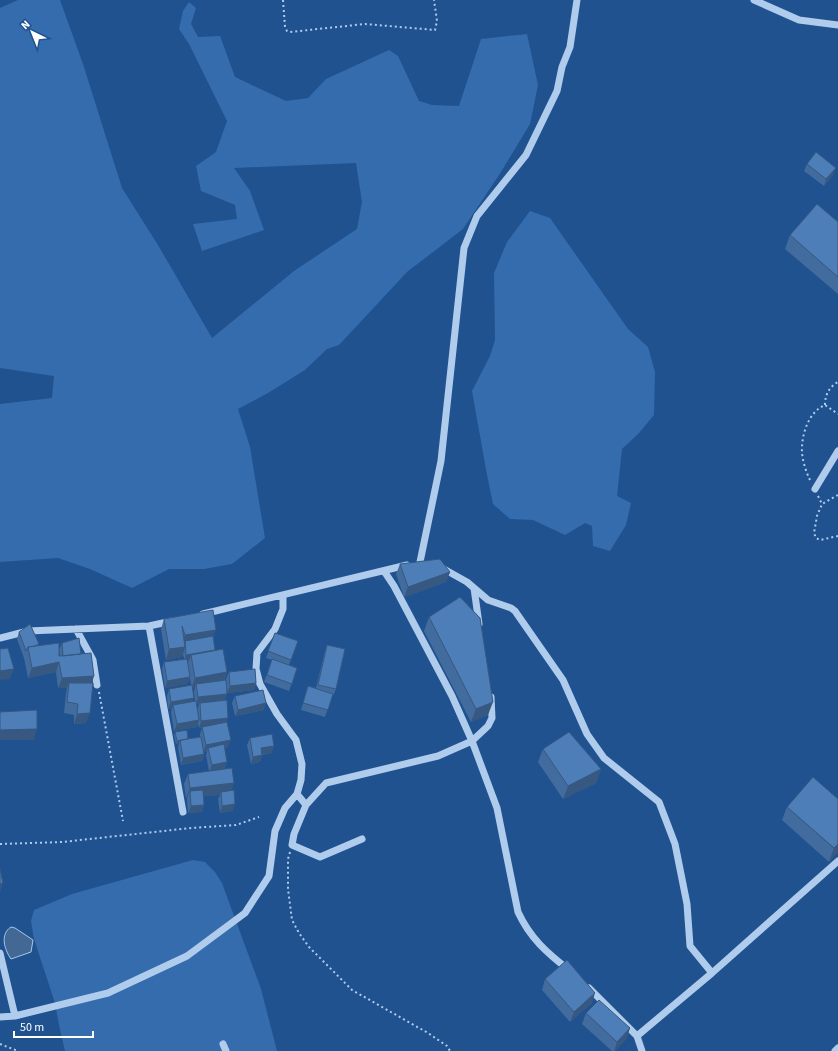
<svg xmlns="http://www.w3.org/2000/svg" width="838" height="1051" viewBox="0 0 838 1051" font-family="'Source Sans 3',sans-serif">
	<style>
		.green { fill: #346cad }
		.water { fill: #446894; stroke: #a4c7ee }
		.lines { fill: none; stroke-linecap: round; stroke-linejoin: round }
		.path { stroke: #b0cced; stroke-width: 2; stroke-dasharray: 2 3; stroke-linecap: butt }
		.minor { stroke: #b0cced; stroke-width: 7 }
		.wall { fill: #426c9e; fill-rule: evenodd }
		.shaded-wall { fill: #365881 }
		.building { fill: #4d7eb8; stroke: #365881 }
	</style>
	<rect width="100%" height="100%" fill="#205290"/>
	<!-- green -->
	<path class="green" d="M18,0H60L83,64L122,188L158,245L212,338L294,271L357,229L362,202L356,163L234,168L250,191L264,230L202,251L193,224L237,219L235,205L201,191L196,166L216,152L227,121L189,44L179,29L183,11L189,2L196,8L191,24L198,37L220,36L235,77L286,101L308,98L326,79L389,50L398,56L419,101L432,105L459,106L481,39L527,34L538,85L530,124L501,172L463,229L407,272L339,345L327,349L305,370L268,393L238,409L250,447L265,538L232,564L204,569H169L132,588L90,569L58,558L0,562V404L52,398L54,376L0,368V8Z
		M530,211L550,218L628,329L648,347L655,372L654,415L639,433L622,449L617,496L631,503L626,525L610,551L593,546L592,526L585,523L565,535L533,520L510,519L493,504L487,475L472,391L490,356L495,340L494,273L507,242Z
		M193,860L205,862L215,872L222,883L261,989L277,1051H65L59,1025L55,1003L34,939L31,921L34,910L72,894Z"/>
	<!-- water -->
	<path class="water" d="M11,927L15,928L33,940L31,952L11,959C4,949 0,934 11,927Z"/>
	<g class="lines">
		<!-- path -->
		<path class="path" d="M283,0L285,27L287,31L290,32L365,24L435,30L437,21L434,0
			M825,405C825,395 829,387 838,382
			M810,480C806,472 803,462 802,453C801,436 808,412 825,405L838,414
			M838,495L822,504L817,516L814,533L816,538L820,540L838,536
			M818,496L822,504
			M99,692L123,821
			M0,844L62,842L191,828L236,825L259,817
			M290,852L288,859V889L292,920L299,933L309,947L352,990L428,1033L447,1046L450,1051
			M0,1044L18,1051"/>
		<!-- minor -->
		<path class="minor" d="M754,0L799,20L838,25
			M815,489L838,451
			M420,562L441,461L464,248L477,216L526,155L557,91L562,67L570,47L577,0
			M442,568L467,582L488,600L511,608L515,611L563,680L587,734L604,758L659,802L675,844L687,904L690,946L712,973
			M384,571L394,586L452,696L472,741L497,808L518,912C530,938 547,953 569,970
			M474,588L479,624
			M283,596V609L275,629L257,653L256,669L260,684L277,714L296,740L302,764L301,780L297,794L306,805
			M203,614L407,565
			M149,626L183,812
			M76,629L93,660L97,685
			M0,638L28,631L149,626L172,621
			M362,839L320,857L292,845L294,834L306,805L326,783L438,756L472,741L488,726L492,718L491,697
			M0,953L15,1016
			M589,988L637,1036L642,1051
			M0,1017L15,1016L108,993L187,956L245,913L269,876L275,831L285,808L297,794
			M637,1036L712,973L838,861
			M223,1044L226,1051
			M835,1051L838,1048"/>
	</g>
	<!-- wall -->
	<path class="wall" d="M807,164L833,175L824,186L804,171Z
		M838,222V294L785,249L790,235Z
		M400,564L450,572L446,582L404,597L396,574Z
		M429,617L488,715L471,722L424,631Z
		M164,619L213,638L215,651L227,672L224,681L228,747L225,748V769L218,770L234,783L231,790L233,811L220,813L218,799L220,795L203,796L204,805L202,812L188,813L187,798H186L184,784L188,774L209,771L206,755L207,752H204V754L202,761L181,765L178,747L179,743L176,744L174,735L175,732L188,739L200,737V734L202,728H199L198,723L197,727L174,731L171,712L172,708L168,709L167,696L169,689L191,685L190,678L187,684L165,688L162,669L164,662L184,659L183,654L182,657L166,660L161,629ZM192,688H195L194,691L195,701H193ZM196,704H199L197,710Z
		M19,632L39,646L59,656H60L59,650L62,643L81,654L92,683L86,723L74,724V715L64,713L66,693L67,688H58L56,672L28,678L24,658L17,639Z
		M275,633L298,641L289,665L297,668L289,691L264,682L272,660L266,658Z
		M327,645L336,689L333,696H332L325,717L301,710L308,686L316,688L325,651Z
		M229,672L256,683L254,690L227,693L226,679Z
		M235,696L264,710L235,716L232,703Z
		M250,738L272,753L262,755L260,762L251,764L247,745Z
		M543,749L601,769L596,783L563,799L538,762Z
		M787,807L838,852L829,862L782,820Z
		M545,979L592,1003L570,1022L542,990Z
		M586,1013L630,1028L626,1039L615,1051H612L582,1024Z"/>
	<!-- shaded-wall -->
	<path class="shaded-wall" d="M836,168L833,175L824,186L826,179Z
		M450,572L446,582L404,597L408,587Z
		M216,630L212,640L181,645L185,635Z
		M185,647L182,657L166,660L169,649Z
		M215,650L212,657L191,655L189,661L184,662L186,655Z
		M59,662L56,672L28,678L32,668Z
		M14,669L10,679L0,680V671Z
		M227,672L223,683L196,684L195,688L191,689L195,678Z
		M94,676L91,687L69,683L67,688H58L62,678Z
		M190,677L187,684L165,688L167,681Z
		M256,683L254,690L227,693L230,686Z
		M227,694L225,701L196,704L198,697Z
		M194,698L191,705H173L172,708L168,709L171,702Z
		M493,702L488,715L471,722L476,709Z
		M266,703L264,710L235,716L238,710Z
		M90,713L86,723L74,724L77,714Z
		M228,718L226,725L199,728L201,721Z
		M199,720L197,727L174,731L177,724Z
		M37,729L34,740H0V730Z
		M188,739L187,742L180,740L179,743L176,744L177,741Z
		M231,740L228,747L209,751L208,748L207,752H203L206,745Z
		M274,746L272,753L259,755L261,748Z
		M204,754L202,761L181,765L183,758Z
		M262,755L260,762L251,764L253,757Z
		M227,762L225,769L209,772L212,765Z
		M601,769L596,783L563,799L568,786Z
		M234,783L230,794L221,792L220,795L190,798V791L187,798H186L190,788Z
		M235,804L233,811L220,813L222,806Z
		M204,805L202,812L188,813L191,806Z
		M838,844V852L829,862L834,848Z
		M3,883L0,892V884Z
		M595,993L592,1003L570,1022L574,1012Z
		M630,1028L626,1039L615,1051H614L617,1042Z"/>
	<!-- building -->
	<path class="building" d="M816,152L836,168L826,179L807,164Z
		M817,204L838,222V277L790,235Z
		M440,559L450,572L408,587L400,564Z
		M460,597L480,618L493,702L476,709L429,617Z
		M213,610L216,630L185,635L182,626L185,647L169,649L164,619Z
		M30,624L39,644L35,646L28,647L26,651L19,632Z
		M275,633L298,641L291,660L268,651Z
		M213,636L215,650L186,655L185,641Z
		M79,638L81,654L63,656L62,643Z
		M59,643V656L91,653L94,676L62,678L59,662L32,668L28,647Z
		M327,645L345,649L336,689L318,685Z
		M8,648L14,669L0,671V649Z
		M223,649L227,672L195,678L191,655Z
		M187,659L190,677L167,681L164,662Z
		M272,659L297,668L292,684L267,675Z
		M255,669L256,683L230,686L229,672Z
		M226,680L227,694L198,697L196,684Z
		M69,683H93L90,713L77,714L78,704L67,702Z
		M192,685L194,698L171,702L169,689Z
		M308,686L333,694L328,710L303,703Z
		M263,690L266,703L238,710L235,696Z
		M227,700L228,718L201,721L200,703Z
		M196,701L199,720L177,724L173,705Z
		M37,710V729L0,730V712Z
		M227,722L231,740L206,745L202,727Z
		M187,730L188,739L177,741L175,732Z
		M569,732L601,769L568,786L543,749Z
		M272,734L274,746L261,748L262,755L253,757L250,738Z
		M201,737L204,754L183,758L180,740Z
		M224,744L227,762L212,765L208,748Z
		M232,768L234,783L190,788L188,774Z
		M813,777L838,799V844L834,848L787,807Z
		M203,790L204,805L191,806L190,791Z
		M234,790L235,804L222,806L221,792Z
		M0,869L3,883L0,884Z
		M567,960L595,993L574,1012L545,979Z
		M599,1000L630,1028L617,1042L586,1013Z"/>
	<!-- north arrow -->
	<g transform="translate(32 32) rotate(317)" stroke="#205290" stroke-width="3" paint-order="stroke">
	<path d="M0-3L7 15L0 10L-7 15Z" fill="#ffffff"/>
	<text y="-6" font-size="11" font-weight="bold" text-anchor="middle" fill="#ffffff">N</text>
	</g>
	<!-- scale -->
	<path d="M14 1031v6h79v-6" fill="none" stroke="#ffffff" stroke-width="2"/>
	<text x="20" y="1031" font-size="12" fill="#ffffff" stroke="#205290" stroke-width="3" paint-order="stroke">50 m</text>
</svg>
